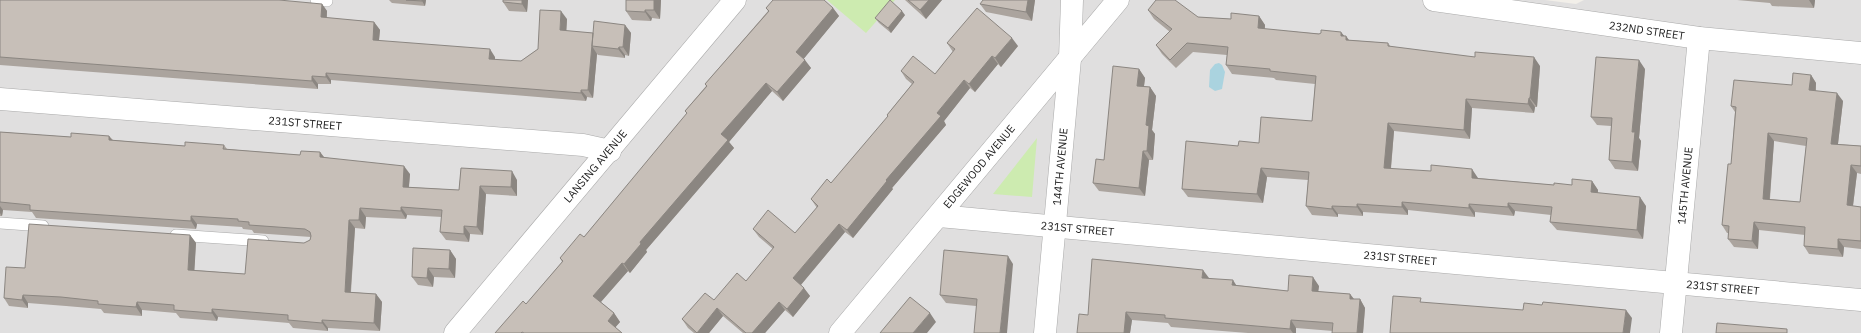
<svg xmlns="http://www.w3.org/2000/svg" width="1861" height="333" viewBox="0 0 1861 333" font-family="'IBM Plex Sans',sans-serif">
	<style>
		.residential { fill: #e0dfdf }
		.grass { fill: #cdebb0 }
		.water { fill: #aad3df }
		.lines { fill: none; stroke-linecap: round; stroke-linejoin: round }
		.lane-casing { stroke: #a9a9a9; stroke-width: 12 }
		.street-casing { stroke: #a9a9a9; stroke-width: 23 }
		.lane { stroke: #fff; stroke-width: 11 }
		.street { stroke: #fff; stroke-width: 22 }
		.wall { fill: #aba49e; fill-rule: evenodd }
		.shaded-wall { fill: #8b8681 }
		.building { fill: #c7bfb8; stroke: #8b8681; fill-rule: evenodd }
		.labels { text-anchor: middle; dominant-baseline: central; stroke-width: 4; stroke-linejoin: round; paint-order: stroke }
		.street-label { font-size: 11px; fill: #222; stroke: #fff }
	</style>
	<rect width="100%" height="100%" fill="#f2efe9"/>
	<!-- residential -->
	<path class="residential" d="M0,0H1545L1576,4L1584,0H1861V333H0Z"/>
	<!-- grass -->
	<path class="grass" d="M827,0H895L866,33Z
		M1037,138L1032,197L993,194Z"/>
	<!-- water -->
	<path class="water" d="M1219,63L1222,65L1225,72L1222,89L1215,91L1209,87L1210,70L1215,64Z"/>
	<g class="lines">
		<!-- lane casing -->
		<g class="lane-casing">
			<path id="lane" d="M316,0L327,1
				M0,223L43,226
				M176,235L263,241"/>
		</g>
		<!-- street casing -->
		<g class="street-casing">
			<g id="street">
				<path id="s1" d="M1434,0L1699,38L1861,53"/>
				<path id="s2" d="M0,99L583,145L610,151"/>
				<path id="s3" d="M939,216L1861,300"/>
				<path id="s4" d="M455,333L735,0"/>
				<path id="s5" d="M840,333L1118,0"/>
				<path id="s6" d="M1045,333L1070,59L1072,0"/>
				<path id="s7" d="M1671,333L1699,38"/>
			</g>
		</g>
		<!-- lane -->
		<use href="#lane" class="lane"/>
		<!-- street -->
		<use href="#street" class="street"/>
	</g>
	<!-- wall -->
	<path class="wall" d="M0,0L322,4L327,11V18L374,22L380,30L379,41L495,57V60L521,61L538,49L567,19L566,31L593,33L625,25L631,33L629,56L625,55V58L598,55L597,54L593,98L587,97L586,101L331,80V84H318V89L0,65Z
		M389,0H426L425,6L392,3Z
		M503,0H528L527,12L509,11L503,2Z
		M626,0H661L660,19L652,18L651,21L632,20L626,11Z
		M905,0H942L926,19Z
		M1035,0L1032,21L986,12L980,4Z
		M1737,0H1815L1814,8L1772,6L1770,3Z
		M766,8H833L839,16L803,59L811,68L783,101L772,91L729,142L734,148L646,250L647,252L630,273L628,271L601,302L614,313L620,322L615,327L622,333H495L526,304L562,262L560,258L584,237L687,114L685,111L706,86L705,84L768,11Z
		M1148,10L1198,17L1231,19L1259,16L1265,25V29L1346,36L1349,40L1388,43L1391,47L1540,66L1537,107H1535L1534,113L1472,108L1470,139L1394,131L1391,169L1478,178L1554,185H1572L1592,181L1598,190V193L1646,206L1643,239L1557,230L1550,222L1551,215L1515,211L1514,216L1475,212V217L1408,210V215L1363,212V216L1338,214V217L1312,215L1306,206L1308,180L1267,177L1263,203L1188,197L1182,189L1238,146L1259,143L1312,121L1315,84L1276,80L1274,78L1232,74L1226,65L1227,55L1193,52L1176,68L1162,54L1156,45L1170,32L1154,19Z
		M905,15L891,33L879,23L875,18Z
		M947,43L1018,46L1001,67L998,64L975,92L970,88L944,121L946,125L892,188L893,189L853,238L845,232L801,285L810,296L793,317L785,310L765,333H743L723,316L709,333H694L688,328L682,319L746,281L773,249L759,237L753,229L795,233L817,208L811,199L831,183L888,117L887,115L912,84L906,79L901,71L935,74L953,52Z
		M1139,69L1145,78L1144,86L1150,87L1156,96L1152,130L1155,134L1153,160H1149L1145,196L1099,191L1093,183L1104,160Z
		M1645,69L1639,138L1641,141L1638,171L1615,169L1609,160L1611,126L1597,125L1591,117Z
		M1811,75L1816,83V91L1843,101L1838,144L1861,146V174L1857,173L1853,206L1861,207V249L1844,247L1843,257L1809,254L1804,246L1805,235L1759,230L1758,249L1734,247L1728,239V233H1727L1722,225L1731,164L1735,112L1731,106L1792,85ZM1774,141L1806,146L1800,202L1770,199Z
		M0,132L71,137L109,136L113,140L185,146L224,145L227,149L300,155L320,152L324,157L410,174L409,187L459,190L461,168L517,180V196L486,194L483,235L470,234L469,242L446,240L440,232L442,217L407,215L406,219L366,217L365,229L355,228L351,292L376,294L382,302L380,331L328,328V331L293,328L289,323L218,317L217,321L180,318L176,313L142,310V316L104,313L101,309L66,306L28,303V308L9,306L4,298L25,268L190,235L196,243L194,270L245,274L310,240L311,237L254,233L252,230L243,229L242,227L197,224L196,229L36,218L32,212L3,210L2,216H0Z
		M450,250L456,259L455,278L434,277L433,287L418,285L412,277Z
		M1013,264L976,306L946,303L940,295Z
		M1209,278L1236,285L1288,291L1319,286L1318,292L1350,294L1354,299H1360L1365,308L1363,333H1332L1333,331L1296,328V333H1248L1171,327L1168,323L1132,320L1130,333H1077L1088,315Z"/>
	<!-- shaded-wall -->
	<path class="shaded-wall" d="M422,0H426L425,6L422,1Z
		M522,0H528L527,12L522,4Z
		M654,0H661L660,19L654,10Z
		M929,0H942L926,19L920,10Z
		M1028,0H1035L1032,21L1026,12Z
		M1809,0H1815L1814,8Z
		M322,4L327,11L326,25L321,17Z
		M833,8L839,16L802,61L796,52Z
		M645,10L652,18L651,21L645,12Z
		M561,11L567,19L566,38L560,30Z
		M902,11L905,15L891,33L888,28Z
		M1259,16L1265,25L1264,37L1258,28Z
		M374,22L380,30L378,48L373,40Z
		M625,25L631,33L629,56L623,47Z
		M1341,32L1346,38V36L1352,45L1341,36Z
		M1012,38L1018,46L1001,67L995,58Z
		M592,46L597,54L593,98L588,90Z
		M619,47L625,55V58L618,49Z
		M490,49L495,57V67L489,59Z
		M992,56L998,64L975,92L969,84Z
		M1534,57L1540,66L1537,107L1530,98Z
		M805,60L811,68L783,101L777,92Z
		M1639,60L1645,69L1639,138L1641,141L1638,171L1632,162V132Z
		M1139,69L1145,78L1143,94L1137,86Z
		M326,73L331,80V84L326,77Z
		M1811,75L1816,83L1815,98L1809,90Z
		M312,76L318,84V89L312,81Z
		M964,80L970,88L944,121L946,125L892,188L893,189L853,238L847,230L937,113Z
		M766,83L772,91L729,142L734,148L646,250L647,252L630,273L624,264L640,242L721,134Z
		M1150,87L1156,96L1152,130L1155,134L1153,160L1147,151L1146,125Z
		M581,90L587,97L586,101L581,93Z
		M1837,93L1843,101L1837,152L1831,144Z
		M1529,98L1535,107L1534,113L1528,104Z
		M1466,99L1472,108L1470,139L1464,130Z
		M1388,123L1394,131L1390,177L1384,168Z
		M1768,133L1774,141L1769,207L1763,199Z
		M109,136L115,144L109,140Z
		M1143,151L1149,160L1145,196L1139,188Z
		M320,152L326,160L320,157Z
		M1851,165L1857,173L1852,213L1847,205Z
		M404,166L410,174L408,195L403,187Z
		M1261,168L1267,177L1263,203L1257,194Z
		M1472,169L1478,178H1472Z
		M512,171L517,180V196L511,187Z
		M1592,181L1598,190L1597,201L1591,192Z
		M480,186L486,194L483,235L477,227Z
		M1640,197L1646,206L1643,239L1637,230Z
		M1402,202L1408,210V215L1402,207Z
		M1508,203L1515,211L1514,216L1508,207Z
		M1357,204L1363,212V216L1357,207Z
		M1469,204L1475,212V217L1469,208Z
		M0,206L3,210L2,216L0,213Z
		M1332,206L1338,214V217L1332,209Z
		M401,207L407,215L406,219L401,211Z
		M360,208L366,217L365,229L359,220Z
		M191,216L197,224L196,229L191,221Z
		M349,220L355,228L350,300L345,292Z
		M1754,222L1759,230L1758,249L1752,241Z
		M839,224L845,232L799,287L793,278Z
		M464,226L470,234L469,242L464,234Z
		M190,235L196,243L194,278L188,270Z
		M1838,239L1844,247L1843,257L1838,249Z
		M450,250L456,259L455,278L449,269Z
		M1008,256L1013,264L1007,333H1000Z
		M622,263L628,271L599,304L593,296Z
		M428,268L434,277L433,287L427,278Z
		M1203,270L1209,278H1202Z
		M1313,277L1319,286L1317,300L1312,291Z
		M1233,280L1238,288L1232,285Z
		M804,288L810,296L793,317L787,309Z
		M376,294L382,302L380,331L374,323Z
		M1350,294L1356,302L1350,299Z
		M23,295L28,303V308L22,300Z
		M1360,299L1365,308L1363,333H1357Z
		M137,302L142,310V316L136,307Z
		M779,302L785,310L765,333H752Z
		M717,308L723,316L709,333H697Z
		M212,309L218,317L217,321L212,313Z
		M1626,310L1632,318L1630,333H1623Z
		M1126,312L1132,320L1130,333H1124Z
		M614,313L620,322L614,329L608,321Z
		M930,313L936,322L927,333H913Z
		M322,320L328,328V331L322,323Z
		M1291,320L1296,328V333H1293L1290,329Z"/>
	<!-- building -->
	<path class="building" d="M0,0H279L322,4L321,17L374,22L373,40L490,49L489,59L521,61L538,49L540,10L561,11L560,30L593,33L588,90H581V93L326,73V77L312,76V81L0,57Z
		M406,0H422V1Z
		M503,0H522V4L503,2Z
		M626,0H654V10H645V12L626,11Z
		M773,0H824L833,8L796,52L805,60L777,92L766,83L721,134L728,140L640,242L641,244L624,264L622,263L593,296L614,313L608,321L622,333H524L522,332L521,333H495L523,301L526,304L563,261L560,258L580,234L584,237L662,143L687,113L685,111L707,86L705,84L769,11L766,8Z
		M890,0L902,11L888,28L875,18Z
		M908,0H929L920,10Z
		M983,0H1028L1026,12L980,4Z
		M1156,0H1175L1198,17L1231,19V13L1259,16L1258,28L1319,34L1321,33V30L1341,32V36H1346V40L1388,43V46L1475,57V52L1534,57L1530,98H1529L1528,104L1466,99L1464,130L1388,123L1384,168L1431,171V165L1472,169V178L1554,185V183L1572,185V179L1592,181L1591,192L1640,197L1637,230L1550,222L1552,207L1508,203V207L1469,204V208L1402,202V207L1357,204V207L1332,206V209L1306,206L1309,172L1261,168L1257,194L1182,189L1186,141L1238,146L1239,141L1259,143L1261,117L1312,121L1316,76L1270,71V69L1226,65L1228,47L1187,43L1170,60L1156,45L1172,29L1148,10Z
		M977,8L1012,38L995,58L992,56L969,84L964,80L937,113L941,116L886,180L887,181L847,230L839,224L793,278L804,288L787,309L779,302L752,333H746L717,308L697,333L682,319L705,293L714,300L737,273L746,281L774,247L753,229L768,210L795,233L818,206L811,199L827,179L831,183L888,116L887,115L914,82L901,71L913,56L935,74L955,49L947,43Z
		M594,21L625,25L623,47H619L618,49L592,46Z
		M1596,57L1639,60L1632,132H1635L1632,162L1609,160L1612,118L1591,117Z
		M1113,66L1139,69L1137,86L1150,87L1146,125L1149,126L1147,151H1143L1139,188L1093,183L1096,159L1104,160Z
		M1793,73L1811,75L1809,90L1837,93L1831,144L1861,146V166L1851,165L1847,205L1861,207V241L1838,239V249L1804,246L1805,227L1754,222L1752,241L1728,239L1729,226L1722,225L1728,164H1731L1736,107L1731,106L1734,80L1792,85ZM1768,133L1807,138L1800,202L1763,199Z
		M0,132L71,137V133L109,136V140L185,146V142L224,145L223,149L300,155L301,151L320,152V157L404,166L403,187L459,190L461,168L512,171L511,187L480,186L477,227L464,226V234L440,232L442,210L401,207V211L360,208L359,220H349L345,292L376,294L374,323L322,320V323L288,320V315L212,309V313L174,310V305L137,302L136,307L98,304V301L61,297L23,295L22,300L4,298L6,267L25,268L29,224L190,235L188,270L245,274L248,239L304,243L310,240L311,236L310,232L305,229L249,225V222L238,221V219L191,216V221L30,210V205L0,202Z
		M413,248L450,250L449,269L428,268L427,278L412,277Z
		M944,250L1008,256L1000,333H974L977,299L940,295Z
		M1092,259L1203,270L1202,278L1233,280L1232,285L1288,291L1289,275L1313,277L1312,291L1350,294V299H1360L1357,333H1332L1333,323L1291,320L1290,329L1165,318V315L1126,312L1124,333H1077L1079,314L1088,315Z
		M1393,296L1421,298L1420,302L1523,310L1524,303L1542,305L1543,302L1626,310L1623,333H1390Z
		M910,297L930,313L913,333H880Z
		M1717,323L1787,329V333H1716Z"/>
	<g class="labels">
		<!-- street labels -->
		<g class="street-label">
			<text stroke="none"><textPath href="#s1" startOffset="215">232ND STREET</textPath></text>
			<text stroke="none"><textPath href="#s2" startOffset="306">231ST STREET</textPath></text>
			<text stroke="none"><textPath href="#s4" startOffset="218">LANSING AVENUE</textPath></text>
			<text stroke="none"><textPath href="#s5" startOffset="217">EDGEWOOD AVENUE</textPath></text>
			<text stroke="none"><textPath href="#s6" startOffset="167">144TH AVENUE</textPath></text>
			<text stroke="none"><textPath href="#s7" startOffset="148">145TH AVENUE</textPath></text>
			<text stroke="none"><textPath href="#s3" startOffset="139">231ST STREET</textPath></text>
			<text stroke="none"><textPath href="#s3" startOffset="463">231ST STREET</textPath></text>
			<text stroke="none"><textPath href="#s3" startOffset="787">231ST STREET</textPath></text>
		</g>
	</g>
</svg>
